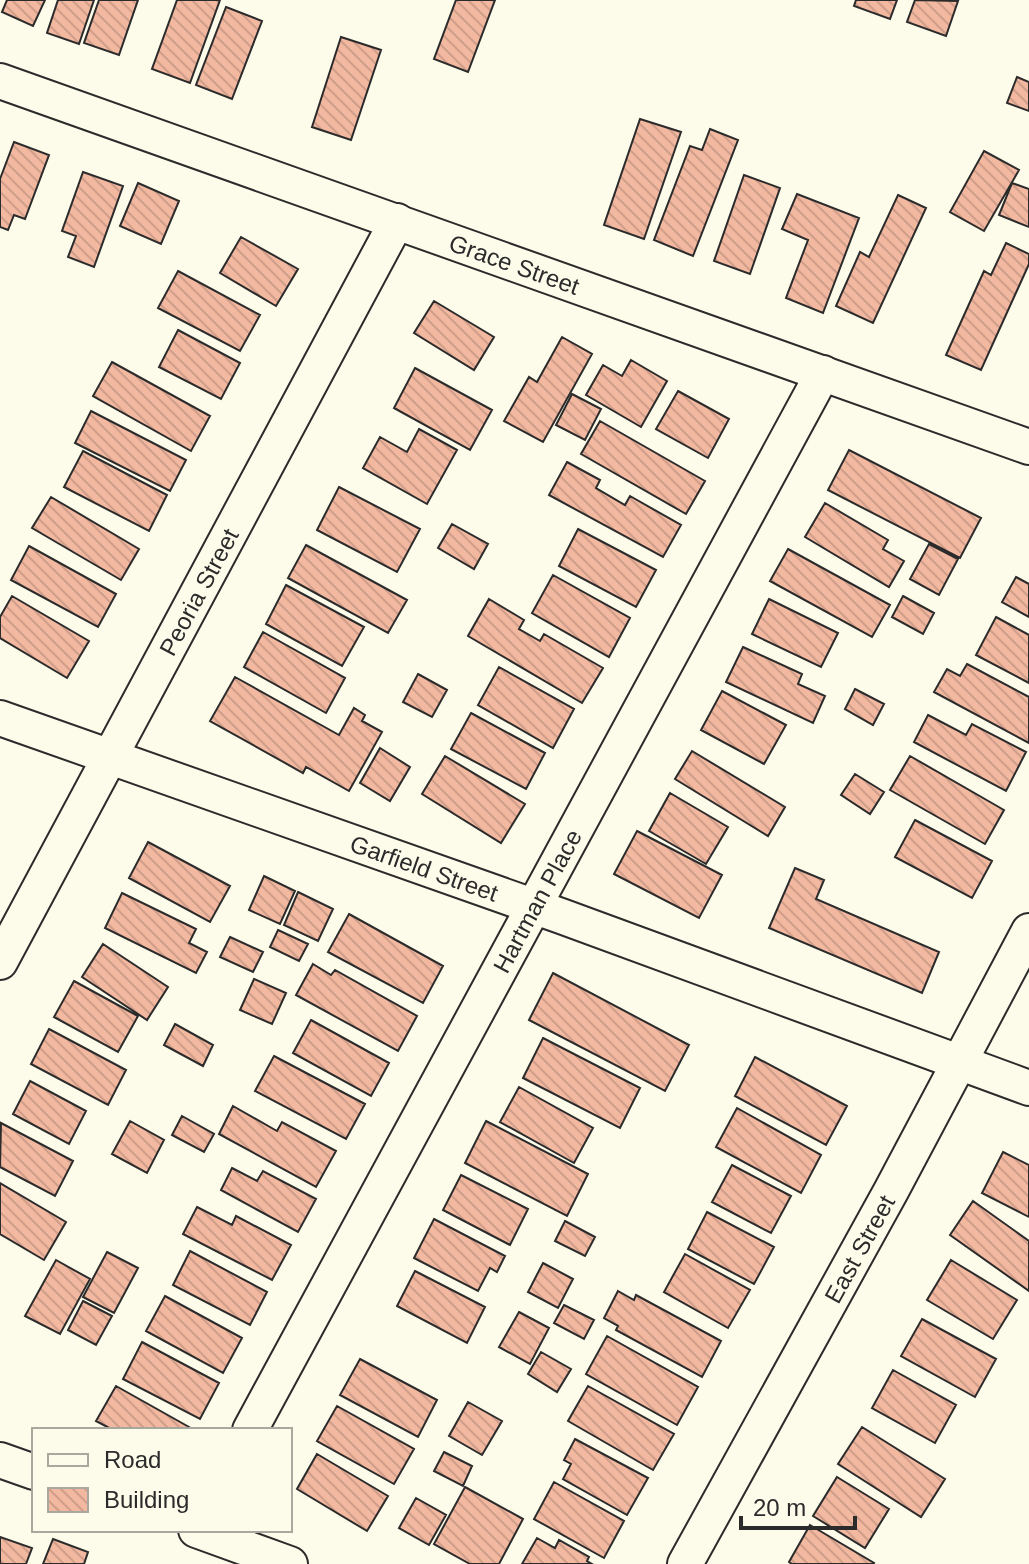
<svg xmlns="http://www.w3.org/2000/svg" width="1029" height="1564" viewBox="0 0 1029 1564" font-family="Helvetica,sans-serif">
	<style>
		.building { fill: url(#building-back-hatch); stroke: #2b2b2b; stroke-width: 2 }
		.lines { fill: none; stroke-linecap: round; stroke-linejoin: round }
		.street-casing { stroke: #2b2b2b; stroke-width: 38 }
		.street { stroke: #fdfbea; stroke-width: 34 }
		.labels { text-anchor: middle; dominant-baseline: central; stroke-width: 6; stroke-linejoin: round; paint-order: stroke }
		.street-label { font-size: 24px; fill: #2b2b2b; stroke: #fdfbea }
	</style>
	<defs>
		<pattern id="building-back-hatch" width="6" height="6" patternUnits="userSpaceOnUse" patternTransform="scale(2)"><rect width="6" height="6" fill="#f2b8a0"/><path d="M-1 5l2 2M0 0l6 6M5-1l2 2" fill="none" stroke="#d09e8a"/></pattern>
	</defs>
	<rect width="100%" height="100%" fill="#fdfbea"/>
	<!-- building -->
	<path class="building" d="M7,0H45L33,26L2,12Z
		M58,0H94L79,44L47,33Z
		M99,0H138L119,55L84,43Z
		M177,0H220L190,83L152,69Z
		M456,0H495L468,72L434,59Z
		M856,0H897L890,19L854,6Z
		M915,0L958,1L946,36L907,22Z
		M226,7L262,21L232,99L196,85Z
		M341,37L381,50L351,140L312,127Z
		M1017,77L1029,82V111L1007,103Z
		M640,119L681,132L644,239L604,225Z
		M710,129L738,140L693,256L654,240L690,146L702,150Z
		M14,142L49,155L25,219L14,215L8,230L0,227V179Z
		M984,151L1019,170L984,231L950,212Z
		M83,172L123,186L94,267L68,257L76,236L62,231Z
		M744,175L780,188L750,274L714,261Z
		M138,183L179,201L161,244L120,226Z
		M1012,183L1029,189V227L999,215Z
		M797,194L859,218L823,313L786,298L808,240L782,229Z
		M898,195L926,208L873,323L836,306L860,252L869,257Z
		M241,237L298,269L276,306L220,273Z
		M1006,243L1029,254V264L981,370L946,355L984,271L991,275Z
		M178,271L260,315L240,351L158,308Z
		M434,301L494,337L474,370L414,333Z
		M178,330L240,363L221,399L159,367Z
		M562,337L592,354L543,442L504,421L529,377L537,382Z
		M631,360L667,381L641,427L586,395L603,365L622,376Z
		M112,362L210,416L191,451L93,396Z
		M415,368L492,410L470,450L394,408Z
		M678,391L729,419L708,458L656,429Z
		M572,394L601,409L585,440L556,425Z
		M91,411L186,460L170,491L75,443Z
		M600,421L705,481L686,514L581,454Z
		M419,429L457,450L427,504L363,468L380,437L407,452Z
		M849,450L981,518L960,558L828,490Z
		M83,451L167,495L149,531L64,487Z
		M567,462L600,480L596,488L625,505L630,496L681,525L663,557L549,495Z
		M339,487L420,529L397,572L317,530Z
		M51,497L139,549L121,580L32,528Z
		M825,503L888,540L883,549L904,561L889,587L805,537Z
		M452,524L488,544L474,569L438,548Z
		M578,529L656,570L636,607L559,566Z
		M929,544L958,559L939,595L910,579Z
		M306,545L407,600L388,633L288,578Z
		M29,546L116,594L98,627L11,580Z
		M788,549L890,605L872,637L770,581Z
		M553,575L630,618L609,657L532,613Z
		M1016,577L1029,584V617L1002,602Z
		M286,585L364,627L342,666L266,624Z
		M12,596L89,641L67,678L0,638V617Z
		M903,596L934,613L923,634L892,617Z
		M489,599L524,620L519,629L540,641L544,634L603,668L582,703L468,636Z
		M769,599L838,633L821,667L752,634Z
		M996,617L1029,635V683L976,655Z
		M263,632L345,678L326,713L244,667Z
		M743,647L802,674L798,684L825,696L813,723L726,682Z
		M967,664L1029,697V743L934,692L947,669L960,676Z
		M499,667L574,709L553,748L478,705Z
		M418,674L447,690L432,717L403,702Z
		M235,677L339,735L354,708L365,715L362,721L382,732L349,791L306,767L303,773L210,721Z
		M855,689L884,704L873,725L845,709Z
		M722,691L786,725L764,764L701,730Z
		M471,713L545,753L526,789L451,749Z
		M928,715L966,735L972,724L1026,752L1006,791L914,742Z
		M380,748L410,767L390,801L360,783Z
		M692,751L785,807L768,836L675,779Z
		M445,756L525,804L501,843L422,794Z
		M910,756L1004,810L985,844L890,790Z
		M855,774L884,792L870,814L841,795Z
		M670,793L728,827L706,864L649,831Z
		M915,820L992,861L972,898L895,857Z
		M637,831L722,875L699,918L614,874Z
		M148,842L230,886L210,922L129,878Z
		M795,868L824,880L816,899L939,952L922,993L769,928Z
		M264,876L295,891L280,924L249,910Z
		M298,892L333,909L318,941L284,925Z
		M122,893L196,929L189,943L207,952L196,973L105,928Z
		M349,914L443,966L423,1003L328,952Z
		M278,930L308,944L299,961L270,947Z
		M230,937L263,952L253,972L220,957Z
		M103,944L168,987L147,1020L82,977Z
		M313,964L331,975L335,970L417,1016L398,1051L296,995Z
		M553,973L689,1045L665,1091L529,1020Z
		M254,979L286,993L272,1024L240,1010Z
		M74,981L138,1016L118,1052L54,1017Z
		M311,1020L389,1063L371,1096L293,1053Z
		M175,1024L213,1045L203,1066L164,1045Z
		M49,1029L126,1070L108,1105L31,1064Z
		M543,1038L640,1088L620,1128L523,1078Z
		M274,1056L365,1104L346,1139L255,1091Z
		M755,1057L847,1106L826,1145L735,1096Z
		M30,1081L86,1111L69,1144L13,1114Z
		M519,1087L593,1128L574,1163L500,1122Z
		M233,1106L277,1131L282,1122L336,1151L316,1187L219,1134Z
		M737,1108L821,1155L801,1193L716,1147Z
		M182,1116L214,1134L204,1152L172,1135Z
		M130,1121L164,1140L147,1173L112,1154Z
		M486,1121L588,1174L567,1216L465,1163Z
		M1,1123L73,1161L55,1196L0,1167Z
		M1003,1152L1029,1165V1217L982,1193Z
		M732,1165L791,1196L771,1233L712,1202Z
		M232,1168L257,1181L263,1171L316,1199L298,1232L221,1190Z
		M461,1175L528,1209L510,1245L443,1210Z
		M0,1183L66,1222L44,1260L0,1234Z
		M973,1201L1029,1241V1291L950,1235Z
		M197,1207L232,1225L236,1216L291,1245L272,1280L183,1234Z
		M707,1212L774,1247L754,1284L688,1249Z
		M434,1219L505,1256L497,1272L490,1268L478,1291L414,1258Z
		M565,1221L595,1237L585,1256L555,1241Z
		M190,1251L267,1292L250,1325L173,1285Z
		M107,1252L138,1268L114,1313L83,1297Z
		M685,1254L750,1290L728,1328L664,1292Z
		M56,1260L90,1279L60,1334L25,1316Z
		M951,1260L1017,1300L993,1339L927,1300Z
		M543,1263L573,1279L558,1308L528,1292Z
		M415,1271L485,1307L467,1343L397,1306Z
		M618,1291L634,1300L636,1295L721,1341L702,1377L616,1330L618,1326L604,1318Z
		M165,1296L242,1338L223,1373L146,1331Z
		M83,1301L112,1316L96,1345L68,1330Z
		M564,1305L594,1320L584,1339L554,1323Z
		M519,1312L549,1328L530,1364L499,1347Z
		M922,1319L996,1359L975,1397L901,1356Z
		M607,1336L698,1387L677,1425L586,1374Z
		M142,1342L219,1383L200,1419L123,1379Z
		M541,1352L571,1369L557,1392L528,1374Z
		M360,1359L437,1400L418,1437L340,1395Z
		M893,1370L956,1405L935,1443L872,1408Z
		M116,1386L189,1427L187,1430H113L96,1421Z
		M588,1386L674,1434L653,1470L568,1421Z
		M468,1402L502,1421L482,1455L449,1436Z
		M337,1406L414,1449L394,1484L317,1441Z
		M862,1427L945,1479L921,1517L838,1464Z
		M575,1439L648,1478L627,1515L563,1479L571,1464L564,1460Z
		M444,1452L472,1466L463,1486L434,1471Z
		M317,1454L388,1496L367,1531L297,1489Z
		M837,1477L889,1509L865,1548L813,1516Z
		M554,1482L624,1521L604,1558L534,1519Z
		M465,1487L523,1519L499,1564H470L434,1544Z
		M416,1498L446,1515L429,1545L399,1528Z
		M810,1525L874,1563L873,1564H792L789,1562Z
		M0,1537L32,1548L26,1564H0Z
		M537,1538L555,1548L559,1540L589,1557L587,1561L592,1564H522Z
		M53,1539L88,1552L84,1564H43Z"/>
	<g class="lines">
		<!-- street casing -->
		<g class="street-casing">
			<g id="street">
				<path id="s1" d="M0,81L1029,447"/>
				<path id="s2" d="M0,718L561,916L1029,1088"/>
				<path id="s3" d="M0,962L397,221"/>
				<path id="s4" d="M250,1430L823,373"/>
				<path d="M0,1460L34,1472"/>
				<path d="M196,1530L290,1564"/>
				<path id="s5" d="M685,1564L891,1191L1029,931"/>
			</g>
		</g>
		<!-- street -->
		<use href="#street" class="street"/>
	</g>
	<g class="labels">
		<!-- street labels -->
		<g class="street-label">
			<text stroke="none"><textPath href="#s1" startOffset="546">Grace Street</textPath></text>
			<text stroke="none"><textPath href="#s3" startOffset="420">Peoria Street</textPath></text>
			<text stroke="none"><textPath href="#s2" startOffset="450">Garfield Street</textPath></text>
			<text stroke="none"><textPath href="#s4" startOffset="602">Hartman Place</textPath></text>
			<text stroke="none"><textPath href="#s5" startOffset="360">East Street</textPath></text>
		</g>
	</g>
	<!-- legend -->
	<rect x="32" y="1428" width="260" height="104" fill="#fdfbea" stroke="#a9a89e" stroke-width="2"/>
	<rect x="48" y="1454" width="40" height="12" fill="#fdfbea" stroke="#a9a89e" stroke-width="2"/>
	<text x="104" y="1468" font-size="24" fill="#2b2b2b">Road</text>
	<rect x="48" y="1488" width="40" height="24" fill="url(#building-back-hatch)" stroke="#a9a89e" stroke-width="2"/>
	<text x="104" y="1508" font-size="24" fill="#2b2b2b">Building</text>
	<!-- scale -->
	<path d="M741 1516v12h114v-12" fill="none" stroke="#2b2b2b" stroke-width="4"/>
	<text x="753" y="1516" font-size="24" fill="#2b2b2b" stroke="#fdfbea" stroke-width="6" paint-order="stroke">20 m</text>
</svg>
